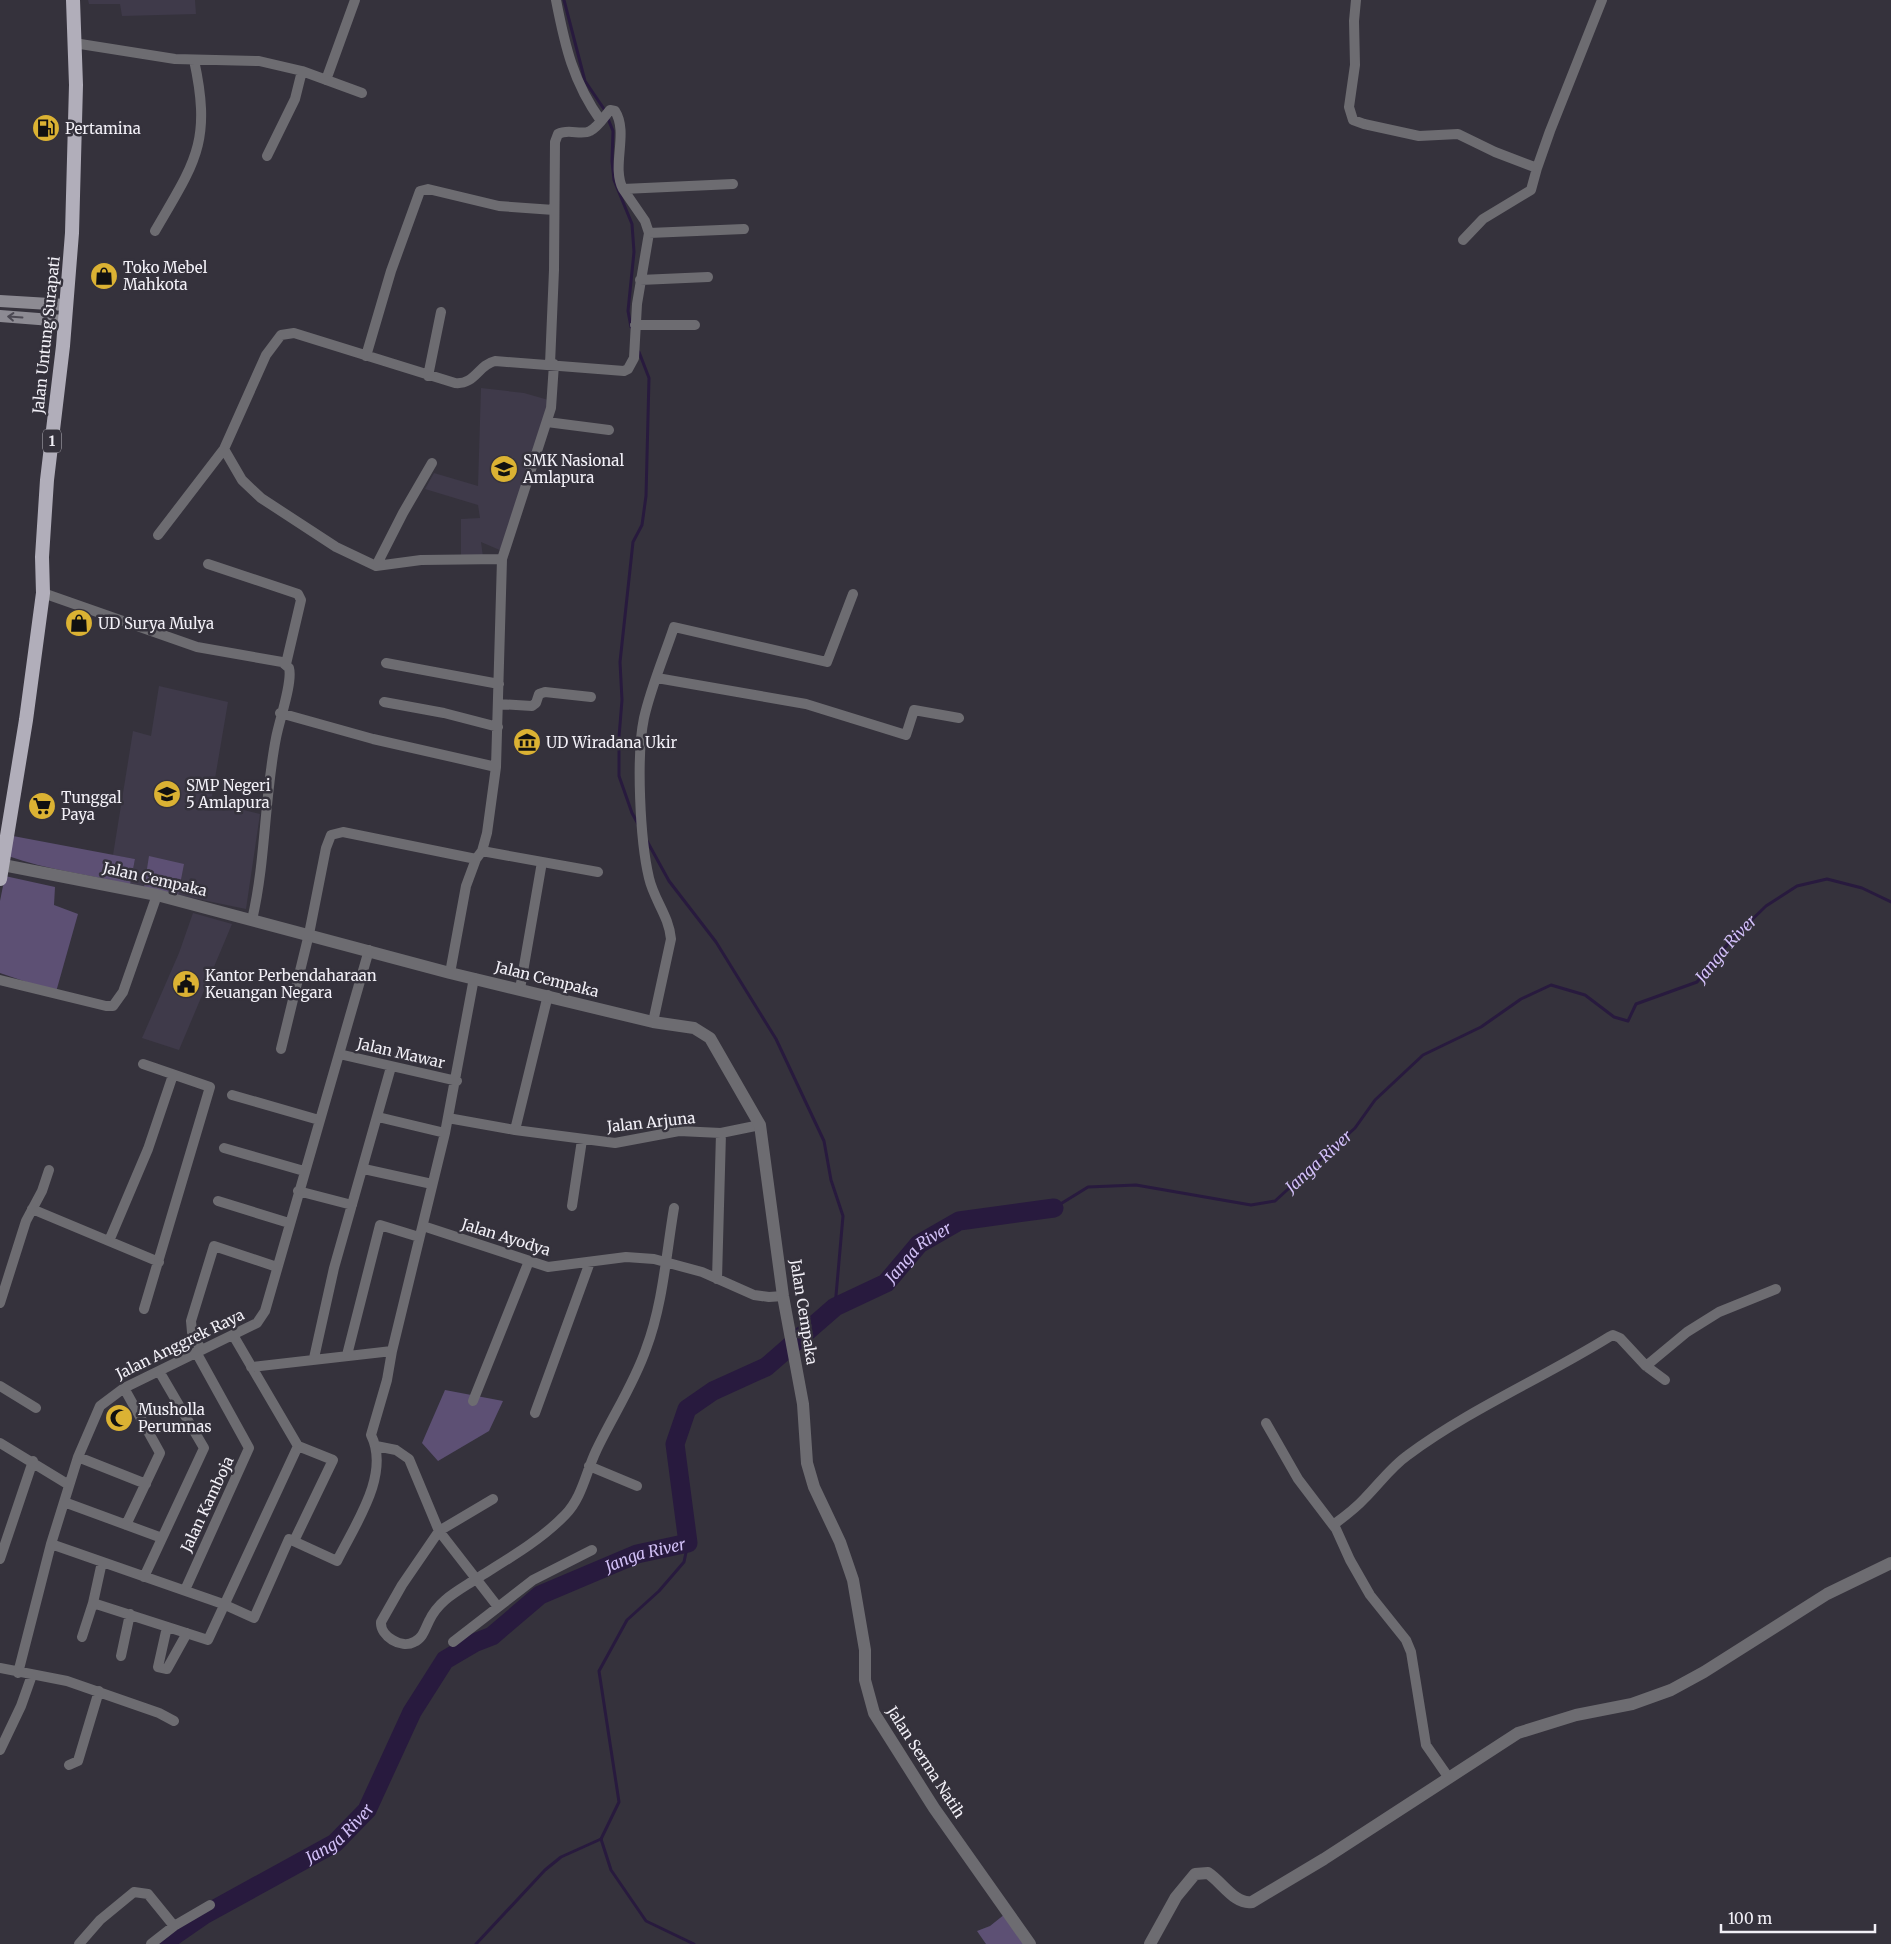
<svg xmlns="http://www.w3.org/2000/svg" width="1891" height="1944" viewBox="0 0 1891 1944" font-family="Merriweather,serif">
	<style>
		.built { fill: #3f3a4a }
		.green { fill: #5d5074 }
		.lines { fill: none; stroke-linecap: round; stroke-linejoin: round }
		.stream { stroke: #281a3e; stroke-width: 3 }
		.river { stroke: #281a3e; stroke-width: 19 }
		.minor { stroke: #6d6c71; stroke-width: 10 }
		.tertiary { stroke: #6d6c71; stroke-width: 12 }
		.secondary { stroke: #8d8b93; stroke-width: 12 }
		.trunk { stroke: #b1aeba; stroke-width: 14 }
		.oneway { stroke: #4b4852 }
		.labels { text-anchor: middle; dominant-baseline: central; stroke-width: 5; stroke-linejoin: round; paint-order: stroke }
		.shield { fill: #35323c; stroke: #b9b7bf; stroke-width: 1 }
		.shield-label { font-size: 14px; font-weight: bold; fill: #f2f0f7 }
		.poi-label { font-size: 15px; fill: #f2f0f7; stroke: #35323c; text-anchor: start }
		.street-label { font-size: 15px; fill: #f2f0f7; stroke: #35323c }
		.water-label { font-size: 16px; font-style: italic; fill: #d2c0f7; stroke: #35323c }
	</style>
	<rect width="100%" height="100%" fill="#35323c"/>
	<!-- built -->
	<path class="built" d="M88,0H195L196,14L122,16L120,4H89Z
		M481,388L524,393L552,401L502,551L481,542L483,557L461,555V519L480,518L478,505L425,489L434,473L478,486Z
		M159,686L228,702L211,802L260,814L246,909L130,885L135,859L113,855L133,731L151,736Z
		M193,913L232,924L179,1050L142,1038L179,953Z"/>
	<!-- green -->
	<path class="green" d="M13,836L135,859L130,885C90,874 47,870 8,856Z
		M149,856L184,864L178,895L144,888Z
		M5,876L55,887L54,905L78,914L56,992L0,973V901Z
		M445,1390L503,1401L489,1431L438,1461L422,1443Z
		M1005,1914L1026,1944H986L977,1931L990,1926Z"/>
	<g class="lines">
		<!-- stream -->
		<g class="stream">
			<path d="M564,0L585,81L604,109L613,131L612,161L614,180L632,224L634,252L628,311L631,327"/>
			<path d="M638,824L632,813L619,776V737L622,700L620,662L633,542L642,525L646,496L649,378L639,352"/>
			<path d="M647,841L669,881L716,942L776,1039L824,1141L831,1180L843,1216L835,1307"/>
			<path id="s1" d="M1054,1208L1088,1187L1136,1185L1251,1205L1275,1201L1355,1128L1375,1100L1423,1055L1481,1027L1521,999L1551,985L1585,995L1614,1017L1628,1021L1636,1004L1697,982L1731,940L1766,906L1797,886L1827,879L1862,888L1891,902"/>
			<path d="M688,1543L684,1562L659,1591L627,1620L599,1671L619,1802L601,1839L611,1870L646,1921L694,1944"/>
			<path d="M476,1944L545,1870L561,1857L601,1839"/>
		</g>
		<!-- river -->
		<path class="river" id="s2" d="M162,1944L204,1915L335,1843L367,1810L412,1712L445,1660L474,1643L492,1636L540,1595L637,1554L688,1543L675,1444L687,1409L713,1391L766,1367L835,1307L886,1283L919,1244L959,1221L1054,1208"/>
		<!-- minor -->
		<path class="minor" d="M556,0C565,46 573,82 601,121
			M1356,0L1354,21L1355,65L1349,107L1353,120L1364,124L1419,136L1458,134L1495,152L1537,168L1531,190L1483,219L1463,240
			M74,43L175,59L259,61L302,71L362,93
			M326,80L355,0
			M267,156L295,99L302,71
			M1537,168L1550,131L1602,0
			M155,231C195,162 212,143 194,60
			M649,233L744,229
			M640,280L708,277
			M635,325H695
			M366,356L391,271L420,191L428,189L499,206L554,210
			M550,364L554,270L555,142L558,134C569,128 581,136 590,131C598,127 604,117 610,110L615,111C629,133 611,166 623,189
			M428,376L441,312
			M547,422L609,430
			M224,449L242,480L261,498L336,547L376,566L421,560L502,559
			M158,535L224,449L266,355L281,335L294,333L455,383C475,385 478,365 495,361L624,371L628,369L634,358L637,304L649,233L645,221L623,189L733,184
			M208,564L298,594L301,600L286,664
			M376,566L403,513L432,463
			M43,593L197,647L282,662L289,668C293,682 279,721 276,738C264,799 266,860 252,920
			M386,663L499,684
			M657,678L806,704L906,735L914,710L959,718
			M384,702L444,713L498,727
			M498,704L532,706L536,703L539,694L545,692L591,697
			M280,713L373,739L496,767
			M482,851L598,872
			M450,973L466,886L476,859L482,851L487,833L496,767L502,559L551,408L554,364
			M0,980L106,1006H113L123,992L157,895
			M520,989L542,862
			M653,1022L671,939C669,916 654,900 649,878C640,840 636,756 644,718C651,687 664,657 674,627L827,662L853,594
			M281,1049L309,934L326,848L331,835L343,832L476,859
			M339,1054L457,1081
			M143,1064L210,1087L144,1309
			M232,1095L319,1120
			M378,1117L445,1133
			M448,1118L515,1130L615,1143L679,1131L721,1133L760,1125
			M515,1130L548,995
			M224,1148L304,1171
			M364,1169L432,1184
			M298,1191L352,1205
			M218,1201L289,1223
			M572,1206L582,1140
			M32,1209L159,1262
			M423,1226L548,1267L626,1257L654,1259L702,1272L754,1295L769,1297L783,1296
			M109,1241L148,1149L173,1075
			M717,1279L721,1133
			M0,1303L26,1221L42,1191L49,1170
			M201,1350L192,1332L191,1321L214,1246L277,1267
			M347,1355L380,1225L419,1237
			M314,1358L334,1268L391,1067
			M1646,1366L1687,1332L1719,1312L1776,1289
			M251,1367L392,1351
			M0,1386L36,1408
			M124,1388L160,1453L126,1525
			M473,1401L529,1261
			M535,1413L590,1262
			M1266,1423L1298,1479L1336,1529L1350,1560L1370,1595L1406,1640L1411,1652L1426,1745L1449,1778
			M0,1443L69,1485
			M376,1446L396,1450L409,1459L439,1531L498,1607
			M78,1457L146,1484
			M589,1466L637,1486
			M493,1499L439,1531L402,1585L381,1622C380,1636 401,1649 414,1642C423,1638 425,1629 429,1621C439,1599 460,1590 479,1577C508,1559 541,1540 565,1515C582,1498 586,1472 596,1451C612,1417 634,1384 646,1349C663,1304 666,1255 674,1208
			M64,1502L162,1538
			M1333,1525C1344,1517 1356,1508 1365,1498C1379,1484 1391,1467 1408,1455C1470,1409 1543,1378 1609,1337L1613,1335L1620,1338L1646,1366L1665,1380
			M294,1541L333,1460L298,1446
			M51,1544L223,1604L254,1618L289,1539L337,1561C354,1526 391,1475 371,1435L387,1380L392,1351L445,1133L474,978
			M0,1559L33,1461
			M144,1577L204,1448L159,1371
			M185,1590L249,1448L196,1352
			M93,1603L208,1640L298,1446L233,1335
			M167,1627L158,1667L167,1669L187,1633
			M82,1637L93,1603L102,1562
			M453,1642L533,1580L592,1550
			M121,1656L130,1614
			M0,1668L67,1681L159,1713L174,1721
			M18,1673L51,1544L78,1457L100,1406L124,1388L257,1323L265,1311L369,950
			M0,1750L21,1706L32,1675
			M69,1765L78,1761L99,1691
			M79,1944L100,1920L134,1892L148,1894L174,1926
			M151,1944L174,1926L210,1905"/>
		<!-- tertiary -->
		<path class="tertiary" d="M3,865L157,895L450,973L653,1022L694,1028L710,1038L760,1125L783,1296L803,1404L807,1463L814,1487L840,1542L853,1580L865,1650V1680L874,1713L934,1808L1030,1944
			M1150,1944L1176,1897L1195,1874L1208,1873C1222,1882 1235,1905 1252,1902L1324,1859L1518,1733L1576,1715L1632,1704L1671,1690L1704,1672L1827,1594L1891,1563"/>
		<!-- secondary -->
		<path class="secondary" d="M0,301L66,305
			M0,316L64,321"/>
		<!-- trunk -->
		<path class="trunk" d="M0,879L26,720L43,593L42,557L47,480L63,346L72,233L76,85L73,0"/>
	</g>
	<!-- one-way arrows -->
	<defs><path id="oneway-shaft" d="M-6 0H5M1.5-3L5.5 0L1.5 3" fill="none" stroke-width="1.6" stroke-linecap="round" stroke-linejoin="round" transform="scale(1.25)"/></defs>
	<use class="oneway" href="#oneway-shaft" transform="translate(15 317) rotate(-176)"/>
	<!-- icons -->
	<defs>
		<g id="fuel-disc" transform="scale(1.4375)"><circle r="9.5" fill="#dbb233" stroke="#35323c"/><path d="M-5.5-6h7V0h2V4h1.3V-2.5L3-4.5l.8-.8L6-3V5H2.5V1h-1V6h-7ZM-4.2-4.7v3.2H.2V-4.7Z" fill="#111"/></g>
		<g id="shop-disc" transform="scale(1.4375)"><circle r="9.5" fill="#dbb233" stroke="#35323c"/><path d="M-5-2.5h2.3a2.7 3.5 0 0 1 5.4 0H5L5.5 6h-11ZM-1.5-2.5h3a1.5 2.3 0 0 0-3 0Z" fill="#111"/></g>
		<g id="school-disc" transform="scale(1.4375)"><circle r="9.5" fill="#dbb233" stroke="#35323c"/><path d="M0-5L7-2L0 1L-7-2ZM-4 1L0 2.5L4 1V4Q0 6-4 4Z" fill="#111"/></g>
		<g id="museum-disc" transform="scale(1.4375)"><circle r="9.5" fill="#dbb233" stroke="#35323c"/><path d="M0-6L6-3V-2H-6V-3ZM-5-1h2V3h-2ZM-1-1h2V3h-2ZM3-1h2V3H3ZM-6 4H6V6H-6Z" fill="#111"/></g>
		<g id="supermarket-disc" transform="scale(1.4375)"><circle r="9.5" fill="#dbb233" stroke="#35323c"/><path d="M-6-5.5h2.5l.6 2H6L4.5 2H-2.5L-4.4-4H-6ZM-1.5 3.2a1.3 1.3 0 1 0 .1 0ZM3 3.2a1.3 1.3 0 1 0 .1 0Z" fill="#111"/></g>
		<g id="civic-disc" transform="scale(1.4375)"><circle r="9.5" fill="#dbb233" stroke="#35323c"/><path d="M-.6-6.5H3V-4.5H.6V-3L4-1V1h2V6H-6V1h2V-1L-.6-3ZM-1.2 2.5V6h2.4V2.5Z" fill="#111"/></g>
		<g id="mosque-disc" transform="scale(1.4375)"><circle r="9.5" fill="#dbb233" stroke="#35323c"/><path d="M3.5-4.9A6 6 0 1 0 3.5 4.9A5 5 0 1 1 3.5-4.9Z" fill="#111"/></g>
	</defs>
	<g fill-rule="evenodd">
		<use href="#fuel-disc" x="46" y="128"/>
		<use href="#shop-disc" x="104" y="276"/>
		<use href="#school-disc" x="504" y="469"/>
		<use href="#shop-disc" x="79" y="623"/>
		<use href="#museum-disc" x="527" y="742"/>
		<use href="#school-disc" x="167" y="794"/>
		<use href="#supermarket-disc" x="42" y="806"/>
		<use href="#civic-disc" x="186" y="984"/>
		<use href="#mosque-disc" x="119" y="1418"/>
	</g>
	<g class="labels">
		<!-- shield labels -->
		<rect class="shield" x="43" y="429.5" width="18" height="23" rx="4"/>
		<g class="shield-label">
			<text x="52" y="441">1</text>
		</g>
		<!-- poi labels -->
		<g class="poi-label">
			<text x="65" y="128">Pertamina</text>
			<text x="123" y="267">Toko Mebel<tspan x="123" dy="17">Mahkota</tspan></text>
			<text x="523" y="460">SMK Nasional<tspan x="523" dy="17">Amlapura</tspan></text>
			<text x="98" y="623">UD Surya Mulya</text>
			<text x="546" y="742">UD Wiradana Ukir</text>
			<text x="186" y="785">SMP Negeri<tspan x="186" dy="17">5 Amlapura</tspan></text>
			<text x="61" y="797">Tunggal<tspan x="61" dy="17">Paya</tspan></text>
			<text x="205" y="975">Kantor Perbendaharaan<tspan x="205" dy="17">Keuangan Negara</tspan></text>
			<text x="138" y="1409">Musholla<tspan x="138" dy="17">Perumnas</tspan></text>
		</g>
		<!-- street labels -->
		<g class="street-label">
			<text transform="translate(46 335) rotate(-84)">Jalan Untung Surapati</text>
			<text transform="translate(155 879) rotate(13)">Jalan Cempaka</text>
			<text transform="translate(547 979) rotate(14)">Jalan Cempaka</text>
			<text transform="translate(401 1053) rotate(13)">Jalan Mawar</text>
			<text transform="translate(651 1122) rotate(-6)">Jalan Arjuna</text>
			<text transform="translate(506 1237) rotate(17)">Jalan Ayodya</text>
			<text transform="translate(804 1312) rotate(81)">Jalan Cempaka</text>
			<text transform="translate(180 1344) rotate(-26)">Jalan Anggrek Raya</text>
			<text transform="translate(207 1504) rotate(-65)">Jalan Kamboja</text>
			<text transform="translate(926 1762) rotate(57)">Jalan Serma Natih</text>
		</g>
		<!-- water labels -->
		<g class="water-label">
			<text stroke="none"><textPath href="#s1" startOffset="798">Janga River</textPath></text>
			<text stroke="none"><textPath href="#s1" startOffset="288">Janga River</textPath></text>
			<text stroke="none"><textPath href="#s2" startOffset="1109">Janga River</textPath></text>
			<text stroke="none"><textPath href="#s2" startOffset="645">Janga River</textPath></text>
			<text stroke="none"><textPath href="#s2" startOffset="210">Janga River</textPath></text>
		</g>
	</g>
	<!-- scale -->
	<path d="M1721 1924v8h154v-8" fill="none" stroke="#f2f0f7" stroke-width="2.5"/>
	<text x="1728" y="1924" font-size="15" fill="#f2f0f7" stroke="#35323c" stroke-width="4" paint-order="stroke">100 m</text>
</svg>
